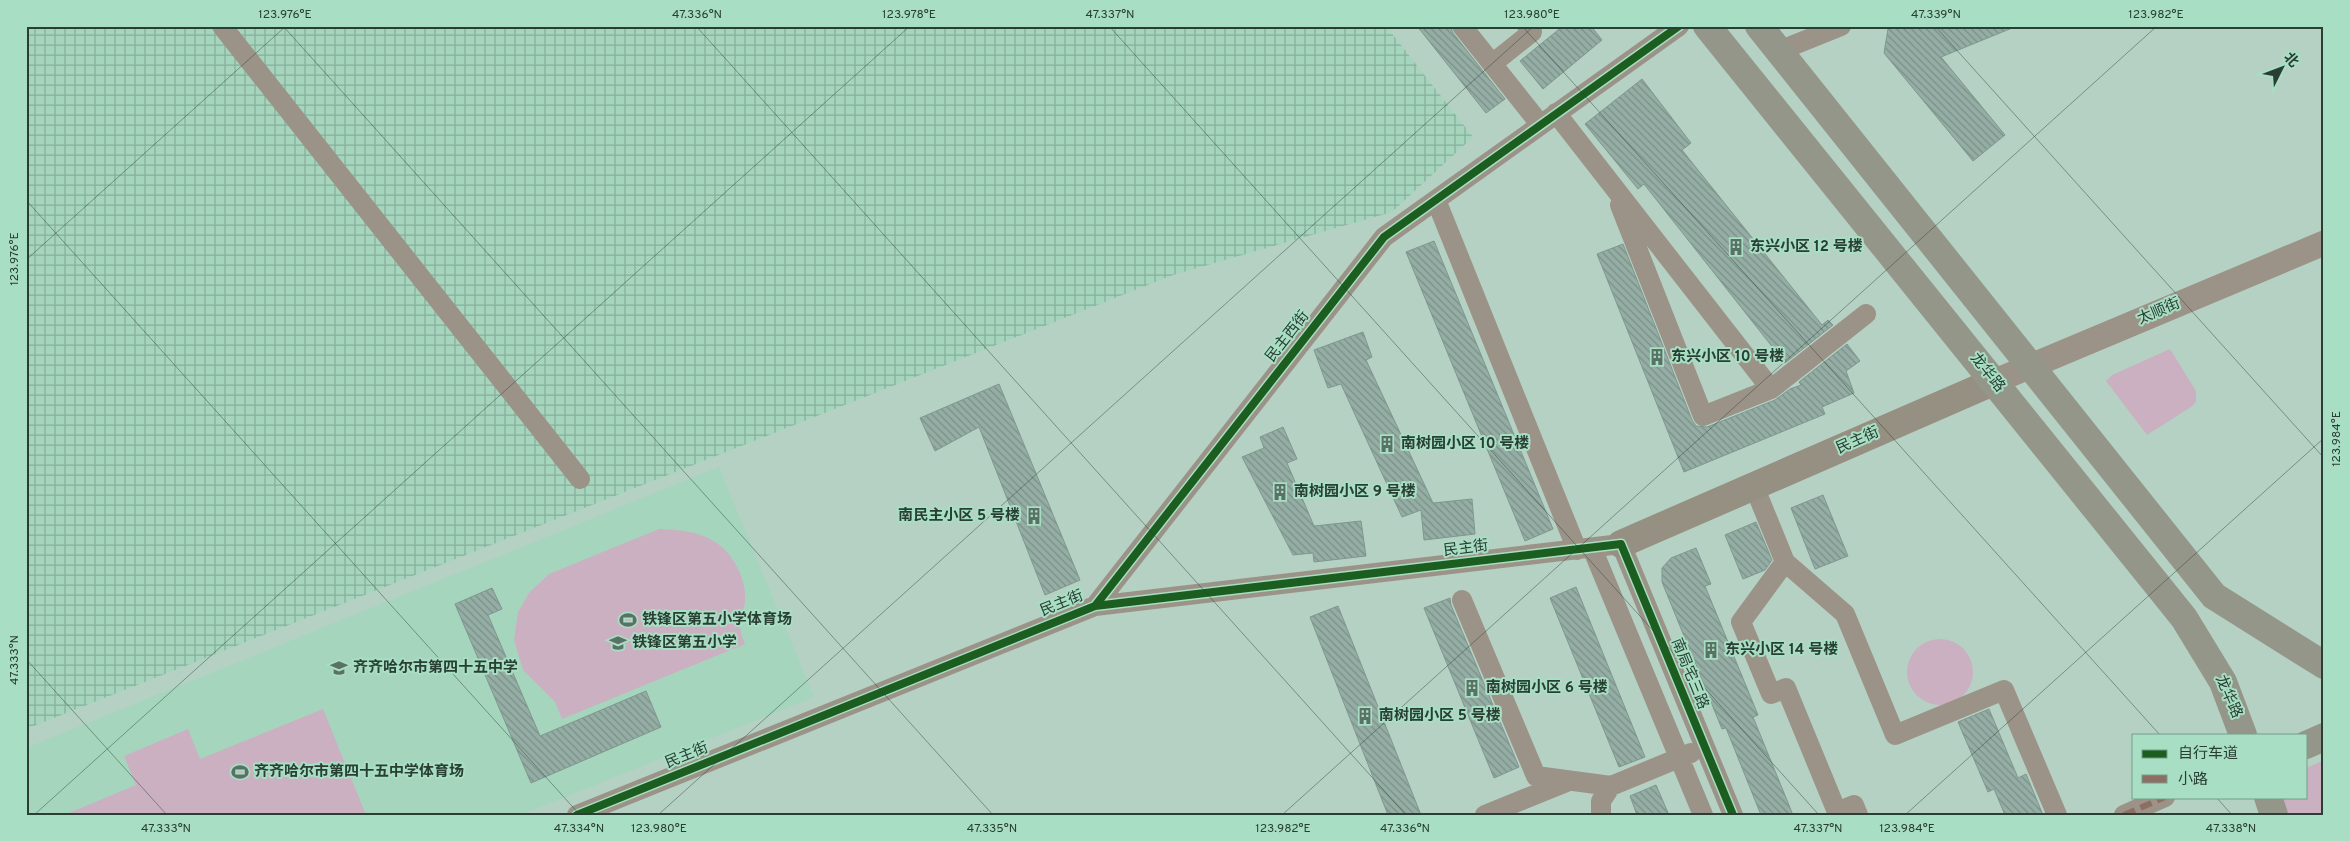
<svg xmlns="http://www.w3.org/2000/svg" width="2350" height="841" viewBox="0 0 2350 841" font-family="Overpass,'Noto Sans SC',sans-serif">
	<style>
		.built { fill: #a6d5be }
		.industrial { fill: url(#industrial-grid) }
		.grass { fill: #cab0c1 }
		.building { fill: url(#building-back-hatch); stroke: #7e978f }
		.lines { fill: none; stroke-linecap: round; stroke-linejoin: round }
		.minor { stroke: #9c9388; stroke-width: 20 }
		.tertiary { stroke: #9c9388; stroke-width: 25 }
		.secondary { stroke: #969082; stroke-width: 28 }
		.primary { stroke: #95968a; stroke-width: 28 }
		.quiet { stroke: #8d6e63; stroke-width: 6; stroke-dasharray: 12 6; stroke-linecap: butt }
		.cycleway-casing { stroke: #a8dec3; stroke-width: 11 }
		.cycleway { stroke: #1b5e20; stroke-width: 8 }
		.ticks { fill: none; stroke: #293f34; stroke-width: 1; stroke-opacity: 0.45 }
		.labels { text-anchor: middle; dominant-baseline: central; stroke-width: 4; stroke-linejoin: round; paint-order: stroke }
		.poi-label { font-size: 15px; font-weight: bold; fill: #293f34; stroke: #a8dec3; text-anchor: start }
		.street-label { font-size: 15px; fill: #293f34; stroke: #a8dec3 }
		.neatline { fill: none; stroke: #293f34; stroke-width: 2 }
		.ticks-label { font-size: 12px; text-anchor: middle; fill: #293f34 }
	</style>
	<defs>
		<pattern id="industrial-grid" width="8" height="8" patternUnits="userSpaceOnUse" patternTransform="scale(1.25)"><rect width="8" height="8" fill="#a6d5be"/><path d="M0 4h8M4 0v8" fill="none" stroke="#87ae9b"/></pattern>
		<pattern id="building-back-hatch" width="6" height="6" patternUnits="userSpaceOnUse" patternTransform="scale(1.25)"><rect width="6" height="6" fill="#95aea5"/><path d="M-1 5l2 2M0 0l6 6M5-1l2 2" fill="none" stroke="#7a8f87"/></pattern>
	</defs>
	<rect width="100%" height="100%" fill="#b5d1c3"/>
	<!-- built -->
	<path class="built" d="M719,467L814,697L521,815H26V748Z"/>
	<!-- industrial -->
	<path class="industrial" d="M26,26H1386L1473,137L1392,212L1173,275L26,729Z"/>
	<!-- grass -->
	<path class="grass" d="M2170,349L2196,391V402L2191,407L2147,435L2106,381L2112,375Z
		M659,529C692,530 721,535 737,567C742,576 746,589 745,600C743,622 735,621 745,644L562,719L555,702L523,670L514,640L518,612L529,593L549,574Z
		M1907 672a33 33 0 1 1 66 0a33 33 0 1 1-66 0Z
		M323,709L366,815H64L136,785L124,756L188,729L200,759Z
		M2324,760V815H2287L2284,808V797H2306V768Z"/>
	<!-- building -->
	<path class="building" d="M1417,26H1450L1453,33L1505,99L1486,113Z
		M1563,26H1591L1602,40L1543,89L1520,61Z
		M1896,26H2017L1941,57L2005,135L1973,161L1884,53L1888,29Z
		M1642,79L1691,143L1682,150L1822,325L1828,320L1833,325L1785,363L1644,184L1638,189L1585,124Z
		M1434,241L1553,529L1525,541L1406,252Z
		M1623,244L1692,420L1696,426L1707,427L1775,400L1790,389L1801,385L1799,382L1847,344L1860,361L1846,371L1854,393L1822,407L1825,414L1684,472L1597,254Z
		M1363,332L1372,357L1366,360L1433,503L1472,499L1475,534L1424,540L1421,510L1402,517L1341,384L1328,388L1314,350Z
		M999,384L1080,580L1045,595L979,427L935,451L920,418Z
		M1283,427L1297,459L1287,463L1314,526L1361,521L1366,556L1314,562L1313,553L1293,555L1242,457L1264,448L1260,437Z
		M1823,495L1848,556L1815,569L1791,508Z
		M1756,522L1772,560L1765,570L1743,579L1725,535Z
		M1696,548L1711,584L1705,586L1758,715L1753,717L1793,815H1761L1726,728L1722,729L1662,582V568L1671,558Z
		M1576,587L1645,757L1619,767L1550,598Z
		M492,588L502,609L488,615L540,736L646,691L661,727L531,783L455,604Z
		M1450,598L1451,605L1519,767L1494,778L1424,608Z
		M1338,606L1421,815H1388L1310,617Z
		M1989,709L2018,778L2026,774L2043,815H2005L1994,789L1988,792L1958,722Z
		M1656,785L1669,815H1637L1630,796Z"/>
	<g class="lines">
		<!-- minor -->
		<path class="minor" d="M222,26L580,479
			M1462,26L1540,124
			M1779,51L1841,26
			M1492,64L1532,32L1527,26
			M1556,113L1771,389L1866,314
			M1436,200L1577,550
			M1620,205L1703,416L1771,389
			M1754,486L1785,562L1845,614L1895,735L2004,690L2057,815
			M1592,548L1703,815
			M1785,562L1741,622L1771,694L1786,688L1837,812L1854,805L1858,815
			M1462,600L1536,776L1611,786
			M1095,606L1384,237L1679,26
			M577,815L1095,606L1621,544L1733,815
			M1485,815L1569,781
			M1601,815V801L1611,786L1691,753
			M2124,815L2165,797"/>
		<!-- tertiary -->
		<path class="tertiary" d="M1993,382L2324,243"/>
		<!-- secondary -->
		<path class="secondary" d="M1621,544L1993,382"/>
		<!-- primary -->
		<path class="primary" d="M1707,26L2184,618L2223,682L2243,735
			M1759,26L2214,596L2324,665
			M2306,745L2324,737
			M2268,797L2274,815"/>
		<!-- quiet -->
		<path class="quiet" d="M2124,815L2165,797"/>
		<!-- cycleway casing -->
		<g class="cycleway-casing">
			<path id="cycleway" d="M1095,606L1384,237L1679,26
				M577,815L1095,606L1621,544L1733,815"/>
		</g>
		<!-- cycleway -->
		<use href="#cycleway" class="cycleway"/>
	</g>
	<!-- ticks -->
	<path class="ticks" d="M283,26L993,815M696,26L1406,815M1109,26L1819,815M1522,26L2160,735M1935,26L2324,458M26,200L580,815M26,260L286,26M26,659L167,815M2216,797L2232,815M34,815L910,26M658,815L1534,26M1282,815L2157,26M1905,815L2324,438"/>
	<!-- icons -->
	<defs>
		<g id="building-bare" transform="scale(1.35)"><path d="M-4-6H4V6H1V3H-1V6H-4ZM-2.5-4.3h1.7v1.8h-1.7ZM.8-4.3h1.7v1.8H.8ZM-2.5-1h1.7V.8h-1.7ZM.8-1h1.7V.8H.8Z" fill="#5a7266" stroke="#a8dec3" stroke-width="2.5" paint-order="stroke"/></g>
		<g id="stadium-bare" transform="scale(1.35)"><path d="M0-5a6.5 5 0 1 0 0 10a6.5 5 0 1 0 0-10ZM-3.5-1.8h7v3.6h-7Z" fill="#5a7266" stroke="#a8dec3" stroke-width="2.5" paint-order="stroke"/></g>
		<g id="school-bare" transform="scale(1.35)"><path d="M0-5L7-2L0 1L-7-2ZM-4 1L0 2.5L4 1V4Q0 6-4 4Z" fill="#5a7266" stroke="#a8dec3" stroke-width="2.5" paint-order="stroke"/></g>
	</defs>
	<g fill-rule="evenodd">
		<use href="#building-bare" x="1736" y="247"/>
		<use href="#building-bare" x="1657" y="357"/>
		<use href="#building-bare" x="1387" y="444"/>
		<use href="#building-bare" x="1280" y="492"/>
		<use href="#building-bare" x="1034" y="516"/>
		<use href="#stadium-bare" x="628" y="620"/>
		<use href="#school-bare" x="618" y="643"/>
		<use href="#building-bare" x="1711" y="650"/>
		<use href="#school-bare" x="339" y="668"/>
		<use href="#building-bare" x="1472" y="688"/>
		<use href="#building-bare" x="1365" y="716"/>
		<use href="#stadium-bare" x="240" y="772"/>
	</g>
	<g class="labels">
		<!-- poi labels -->
		<g class="poi-label">
			<text x="1750" y="247">东兴小区 12 号楼</text>
			<text x="1671" y="357">东兴小区 10 号楼</text>
			<text x="1401" y="444">南树园小区 10 号楼</text>
			<text x="1294" y="492">南树园小区 9 号楼</text>
			<text x="1020" y="516" text-anchor="end">南民主小区 5 号楼</text>
			<text x="642" y="620">铁锋区第五小学体育场</text>
			<text x="632" y="643">铁锋区第五小学</text>
			<text x="1725" y="650">东兴小区 14 号楼</text>
			<text x="353" y="668">齐齐哈尔市第四十五中学</text>
			<text x="1486" y="688">南树园小区 6 号楼</text>
			<text x="1379" y="716">南树园小区 5 号楼</text>
			<text x="254" y="772">齐齐哈尔市第四十五中学体育场</text>
		</g>
		<!-- street labels -->
		<g class="street-label">
			<text transform="translate(2159 312) rotate(-23)">太顺街</text>
			<text transform="translate(1288 337) rotate(-52)">民主西街</text>
			<text transform="translate(1987 373) rotate(51)">龙华路</text>
			<text transform="translate(1858 441) rotate(-24)">民主街</text>
			<text transform="translate(1466 549) rotate(-7)">民主街</text>
			<text transform="translate(1062 604) rotate(-22)">民主街</text>
			<text transform="translate(1689 674) rotate(68)">南局宅三路</text>
			<text transform="translate(2228 697) rotate(66)">龙华路</text>
			<text transform="translate(687 756) rotate(-22)">民主街</text>
		</g>
	</g>
	<!-- border -->
	<rect width="2350" height="841" fill="none" stroke="#a8dec3" stroke-width="55"/>
	<!-- legend -->
	<rect x="2132" y="734" width="175" height="65" fill="#a8dec3" stroke="#759e8a"/>
	<rect x="2142" y="750" width="25" height="8" fill="#1b5e20" stroke="#759e8a"/>
	<text x="2178" y="758" font-size="15" fill="#293f34">自行车道</text>
	<rect x="2142" y="775" width="25" height="8" fill="#8d6e63" stroke="#759e8a"/>
	<text x="2178" y="784" font-size="15" fill="#293f34">小路</text>
	<!-- north arrow -->
	<g transform="translate(2282 68) rotate(48)" stroke="#a8dec3" stroke-width="4" paint-order="stroke">
	<path d="M0-4L9 19L0 12L-9 19Z" fill="#293f34"/>
	<text y="-8" font-size="14" font-weight="bold" text-anchor="middle" fill="#293f34">北</text>
	</g>
	<rect x="28" y="28" width="2294" height="786" class="neatline"/>
	<g class="ticks-label">
		<text x="285" y="18">123.976°E</text>
		<text x="697" y="18">47.336°N</text>
		<text x="909" y="18">123.978°E</text>
		<text x="1110" y="18">47.337°N</text>
		<text x="1532" y="18">123.980°E</text>
		<text x="1936" y="18">47.339°N</text>
		<text x="2156" y="18">123.982°E</text>
		<text transform="translate(14 259) rotate(-90)" y="4">123.976°E</text>
		<text transform="translate(2336 439) rotate(-90)" y="4">123.984°E</text>
		<text transform="translate(14 660) rotate(-90)" y="4">47.333°N</text>
		<text x="166" y="832">47.333°N</text>
		<text x="579" y="832">47.334°N</text>
		<text x="659" y="832">123.980°E</text>
		<text x="992" y="832">47.335°N</text>
		<text x="1283" y="832">123.982°E</text>
		<text x="1405" y="832">47.336°N</text>
		<text x="1818" y="832">47.337°N</text>
		<text x="1907" y="832">123.984°E</text>
		<text x="2231" y="832">47.338°N</text>
	</g>
</svg>
